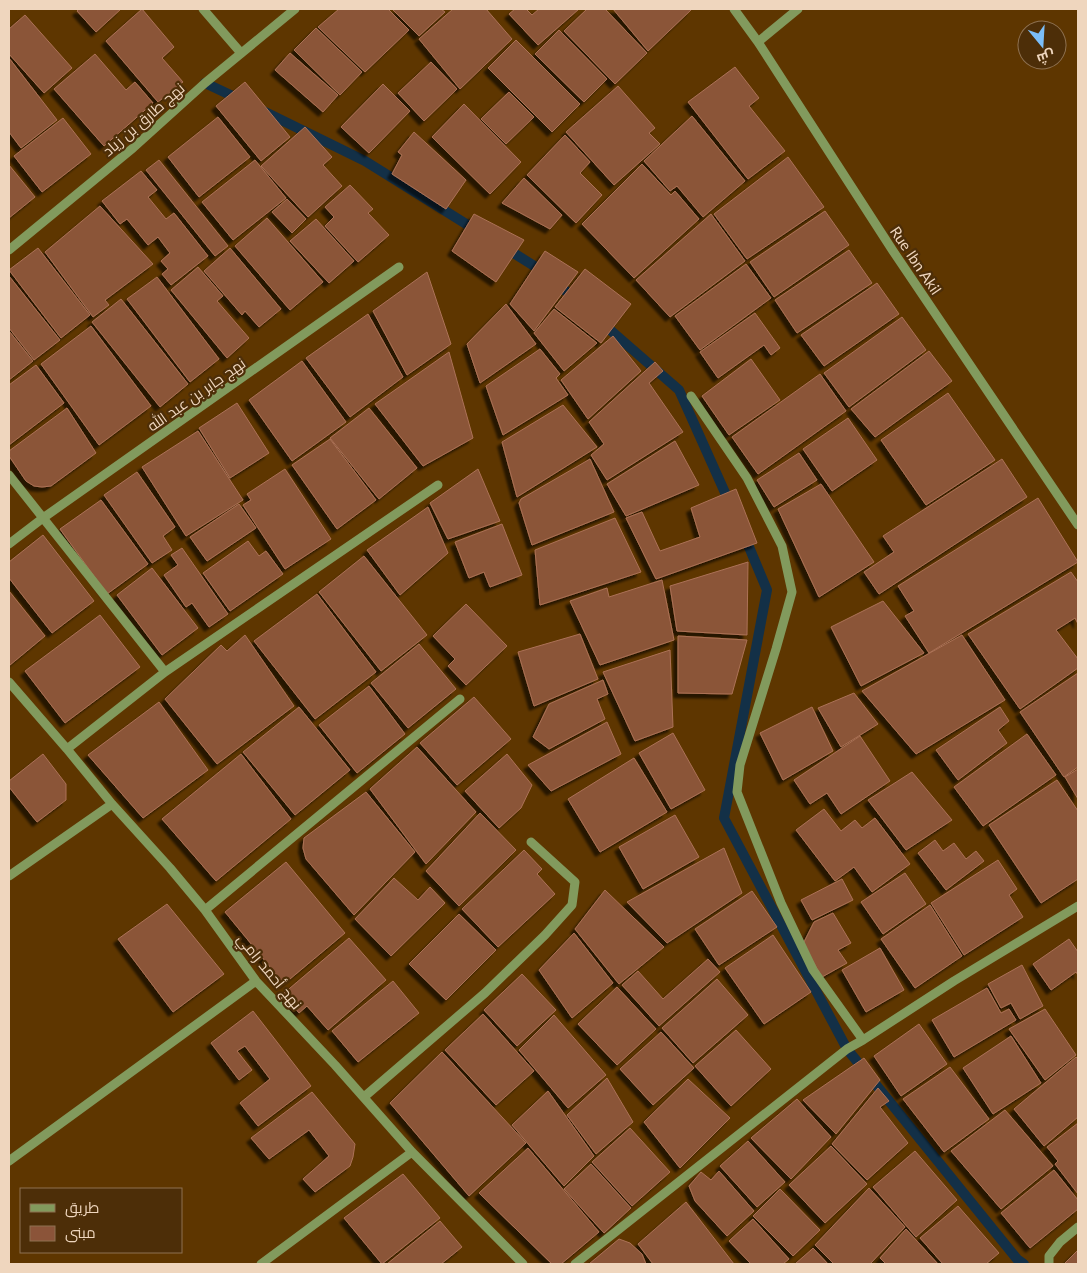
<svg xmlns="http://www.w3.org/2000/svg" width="1087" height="1273" viewBox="0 0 1087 1273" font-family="Lato,Cairo,sans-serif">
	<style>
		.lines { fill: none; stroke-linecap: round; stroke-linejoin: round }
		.stream { stroke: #133047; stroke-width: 10 }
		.building { fill: #8b5439; stroke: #ac7256; filter: url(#shadow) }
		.minor { stroke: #829a5d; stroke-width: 9 }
		.labels { text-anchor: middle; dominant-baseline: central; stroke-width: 4.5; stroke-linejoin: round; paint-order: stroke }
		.street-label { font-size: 15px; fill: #efd6be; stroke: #4d2e08 }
	</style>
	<defs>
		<filter id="shadow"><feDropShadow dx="-4.5" dy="4.5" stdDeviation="1" flood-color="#0009"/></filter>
	</defs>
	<rect width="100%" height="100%" fill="#5e3600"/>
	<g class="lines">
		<!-- stream -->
		<path class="stream" d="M205,83L241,100
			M261,110L365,161L479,232
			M504,247L547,274L577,301
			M601,322L679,390L731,506
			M744,535L767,590L724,818L847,1049L1017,1259L1024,1264"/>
	</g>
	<!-- building -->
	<path class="building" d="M79,9H121L96,32L77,11Z
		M142,9L174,47L162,58L183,82L158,102L106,41Z
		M339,9H388L409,30L365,72L318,27Z
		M392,9H441L445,12L419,36Z
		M453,9H486L512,39L460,89L419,39Z
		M515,9H526L532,15L539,9H579L538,45L509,14Z
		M587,9H605L647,53L615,84L564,31Z
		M613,9H690L691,10L648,51Z
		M25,15L72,68L44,93L9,54V29Z
		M316,28L362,72L340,95L294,50Z
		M559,30L607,79L584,102L535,54Z
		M516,40L580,104L552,132L488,68Z
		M290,53L338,95L323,112L275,70Z
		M95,54L126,90L135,82L153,103L104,146L54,89Z
		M9,58L57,120L21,148L9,132Z
		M431,62L457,89L424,121L398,93Z
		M735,67L759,98L749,106L785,151L748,179L688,102Z
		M245,82L290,137L261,161L216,106Z
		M383,84L410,111L369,153L341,127Z
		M618,86L655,128L649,133L660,144L614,185L566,132Z
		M509,92L534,117L506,144L481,119Z
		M464,104L521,162L490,194L432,137Z
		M692,116L745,181L703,217L677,186L670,191L644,161Z
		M218,117L250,157L199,197L168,157Z
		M63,118L91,154L42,192L14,156Z
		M305,127L332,157L323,165L342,186L308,217L261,166Z
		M414,132L466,180L446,209L392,174L402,155L398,152Z
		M565,135L590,162L580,173L602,195L576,223L527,175Z
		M788,157L824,207L747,259L714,214Z
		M159,160L228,246L215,256L146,170Z
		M255,160L286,198L233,240L202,202Z
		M642,164L671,195L675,191L699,219L634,278L582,224Z
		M9,165L35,197L9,218Z
		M141,171L157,190L148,197L166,219L174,213L208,256L171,285L162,274L168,269L161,261L170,253L158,237L148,245L127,219L120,224L102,201Z
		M524,178L562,215L550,229L502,203Z
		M350,185L373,209L368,213L389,235L358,262L325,226L334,217L325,207Z
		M287,199L306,219L292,233L272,212Z
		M100,206L153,264L105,300L109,305L93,317L45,252Z
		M825,211L849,245L774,297L750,262Z
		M474,214L524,240L496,282L452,251Z
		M711,214L745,261L670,317L636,280Z
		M267,218L323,282L290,310L235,246Z
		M316,219L354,261L329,283L290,241Z
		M38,248L90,315L61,338L9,270Z
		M230,248L281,309L259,327L245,311L242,315L204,271Z
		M849,250L872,283L797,333L775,300Z
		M545,251L578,272L534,331L510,304Z
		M746,264L771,298L700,350L675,316Z
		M198,267L223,296L217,301L249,338L227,358L171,290Z
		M585,269L631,304L601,343L555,307Z
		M427,272L451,344L407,375L373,311Z
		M9,276L60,340L34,360L9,328Z
		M157,277L219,359L190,382L127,299Z
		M877,283L899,314L824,366L801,335Z
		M121,299L188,384L160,407L92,322Z
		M506,304L536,344L480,383L467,344Z
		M554,309L597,343L564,371L534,333Z
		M755,313L780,348L771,355L764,345L718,378L700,352Z
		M368,314L403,377L350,417L306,358Z
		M902,317L926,350L849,407L824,373Z
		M91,326L151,406L99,445L41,364Z
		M9,331L33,361L9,380Z
		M613,336L641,371L588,419L561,380Z
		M540,349L560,374L556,378L568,395L503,435L486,386Z
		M929,351L952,381L875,437L851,409Z
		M449,352L473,438L423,466L375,404Z
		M751,359L780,400L729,435L702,396Z
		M302,361L346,422L292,461L249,400Z
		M655,362L663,371L649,383L683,432L607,480L591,455L604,444L589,422Z
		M36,365L64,403L9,445V385Z
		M820,374L846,411L758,474L732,437Z
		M948,393L995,460L926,505L881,440Z
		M237,403L269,453L230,478L199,428Z
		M563,405L597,447L517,497L502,442Z
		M67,408L96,453L51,486L42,487L34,486L26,481L9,456V451Z
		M369,408L417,468L379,499L330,438Z
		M848,418L877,460L832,491L803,449Z
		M198,431L243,500L186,536L142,467Z
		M330,439L376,500L337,529L292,465Z
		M675,441L699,485L626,516L607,484Z
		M799,453L817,480L774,507L757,480Z
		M590,459L614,512L532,545L519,503L521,499Z
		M1002,459L1027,497L879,594L864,572L894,552L883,536Z
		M285,469L331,539L285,569L243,505L251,500L247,494Z
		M478,469L500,521L448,539L430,503Z
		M137,472L175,527L163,536L172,550L152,563L104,495Z
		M821,484L874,562L819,597L778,509Z
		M736,489L757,543L656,579L626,518L642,512L660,551L700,537L691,508Z
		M1038,498L1078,562L929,653L905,616L914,611L898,586Z
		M101,500L148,564L107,594L60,529Z
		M239,504L256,528L207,561L190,537Z
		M428,507L448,553L400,595L367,550Z
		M615,518L641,572L540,605L535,550Z
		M502,524L522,575L490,587L484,572L469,578L455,542Z
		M43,535L94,601L52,633L9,578V562Z
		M248,541L259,556L266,551L283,574L230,611L203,573Z
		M182,548L228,614L209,627L192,603L186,607L164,575L178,565L171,555Z
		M364,556L427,635L381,671L319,592Z
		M748,562L747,635L677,631L670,586Z
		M152,568L198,628L162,655L117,595Z
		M1071,572L1078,582V624L1075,618L1056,630L1078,659V668L1020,709L968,634Z
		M662,580L674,640L600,665L570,601L607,588L609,597Z
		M9,591L45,636L10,665L9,663Z
		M317,594L376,672L315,719L254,641Z
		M883,601L924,653L861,686L831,627Z
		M466,604L507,646L466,685L448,666L455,659L433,636Z
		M100,615L140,667L65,723L25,671Z
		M580,634L598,679L534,706L518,652Z
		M245,635L294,706L217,764L165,699L221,645L227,651Z
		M962,635L1005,700L916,754L862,691Z
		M678,636L747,640L732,694L678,693Z
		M419,644L456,689L408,728L371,683Z
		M670,650L673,727L635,741L603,672Z
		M1078,673V767L1064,777L1020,712Z
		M603,680L608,694L597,699L605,719L549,749L533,737L549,704Z
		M369,686L405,734L357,773L319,725Z
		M854,693L878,724L841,747L818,708Z
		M474,697L511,739L457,785L420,743Z
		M159,702L208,770L143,818L88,755Z
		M299,707L350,770L295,815L243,752Z
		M812,707L833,751L783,780L760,733Z
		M1000,707L1009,721L998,730L1007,743L958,780L936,750Z
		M607,722L621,754L551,791L528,765Z
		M673,733L705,790L671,809L639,753Z
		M1027,734L1056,775L983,826L954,787Z
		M860,736L890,781L841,814L827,793L810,804L794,780Z
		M417,747L476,812L426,864L370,789Z
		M43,754L66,784V800L37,822L9,787V781Z
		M241,754L291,819L216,881L162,819Z
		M507,754L532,785L521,808L499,828L465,791Z
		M634,758L667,812L600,852L568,799Z
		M1078,769V799L1065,777Z
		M912,772L952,820L906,850L868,800Z
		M1057,780L1078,811V879L1041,903L989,825Z
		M366,792L415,852L354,915L306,859L303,848L304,838Z
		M824,809L841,831L855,820L862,828L875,818L910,864L872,892L854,867L835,881L796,830Z
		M480,813L516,850L459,906L426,871Z
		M675,815L699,857L643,889L619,847Z
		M935,840L943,851L954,843L966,859L976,851L984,861L946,890L918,853Z
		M724,848L742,893L667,943L627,902Z
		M524,850L542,869L537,874L555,894L498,947L462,909Z
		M998,860L1017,889L1009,895L1023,917L964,955L931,903Z
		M286,862L345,933L284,984L225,912Z
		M905,873L926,904L883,934L861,902Z
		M394,878L418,900L430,887L445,903L391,956L355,919Z
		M842,879L853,900L812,920L801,900Z
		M605,890L664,947L619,984L575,929Z
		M752,891L777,927L719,965L695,929Z
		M167,904L224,974L173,1012L118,939Z
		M930,905L962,956L915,988L881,939Z
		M833,913L851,943L838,950L847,963L822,977L803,944L814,922Z
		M459,914L496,950L446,1000L409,964Z
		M574,933L613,983L572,1018L539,970Z
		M773,935L811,992L764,1024L725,968Z
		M349,938L386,980L328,1030L307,1006L299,1013L283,994Z
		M1069,939L1078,952V975L1076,972L1051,990L1033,964Z
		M880,948L904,990L866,1012L842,970Z
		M708,959L720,972L659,1026L622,985L638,971L663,999Z
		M1022,965L1043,1006L1020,1019L1011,1003L1001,1008L988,984Z
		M522,974L556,1010L517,1046L484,1010Z
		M717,979L748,1015L693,1063L662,1028Z
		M393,981L419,1013L358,1062L332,1031Z
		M617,987L656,1029L617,1065L578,1024Z
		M987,988L1001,1013L1009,1009L1016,1020L954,1057L932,1020Z
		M1045,1009L1076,1055L1045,1080L1009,1029Z
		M253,1011L311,1086L258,1126L240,1103L270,1079L245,1046L237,1051L252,1070L239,1080L211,1043Z
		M483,1014L534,1071L496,1105L445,1050Z
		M554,1015L606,1075L568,1108L519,1050Z
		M919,1024L947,1064L901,1096L874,1056Z
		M736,1030L771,1069L731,1106L695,1066Z
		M661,1032L694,1068L653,1105L620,1069Z
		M1011,1036L1041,1083L993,1114L963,1068Z
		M442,1052L526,1143L469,1196L390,1103Z
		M1076,1057L1078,1059V1117L1044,1146L1014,1109Z
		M864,1058L880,1080L836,1134L803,1100Z
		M950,1067L989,1119L944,1152L903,1099Z
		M607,1078L633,1122L596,1154L567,1115Z
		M688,1079L730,1118L680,1168L644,1122Z
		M878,1088L889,1101L880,1107L908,1143L867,1180L832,1144Z
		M548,1091L594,1156L564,1186L512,1125Z
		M312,1092L355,1144L353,1157L350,1166L315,1192L303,1179L329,1156L309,1130L269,1159L251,1138Z
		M797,1099L831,1137L791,1179L751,1138Z
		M1005,1110L1053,1166L1001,1209L951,1151Z
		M1078,1123V1194L1055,1164L1058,1161L1047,1147Z
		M630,1128L670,1172L632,1206L592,1162Z
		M748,1141L785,1182L757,1207L720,1166Z
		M831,1146L867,1184L825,1223L789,1185Z
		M528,1148L599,1232L561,1264H552L479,1193Z
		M915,1151L957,1200L916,1237L873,1187Z
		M591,1164L631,1208L604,1233L564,1189Z
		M1054,1170L1078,1200V1209L1030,1248L1001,1213Z
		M719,1171L754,1211L727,1236L695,1201L689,1186L701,1172L711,1180Z
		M403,1174L440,1218L382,1264L344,1218Z
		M869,1188L905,1227L870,1264H834L815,1245Z
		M780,1189L820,1230L793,1256L753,1216Z
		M686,1202L734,1264H653L638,1244Z
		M958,1206L999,1253L986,1264H943L920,1238Z
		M753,1219L789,1259L783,1264H751L729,1241Z
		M440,1221L462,1247L441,1264H387Z
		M906,1229L938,1264H886L880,1258Z
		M619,1239L630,1243L642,1254L646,1264H589Z
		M813,1248L828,1264H795L811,1250Z
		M1078,1250V1264H1066L1065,1263Z"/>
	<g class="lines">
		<!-- minor -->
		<path class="minor" d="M203,9L241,53
			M734,9L758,42L893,251L1078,525
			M758,42L798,9
			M9,250L133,148L205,83L295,9
			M691,396L747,478L782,546L792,592L776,649L740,765L737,792L781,903L813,970L863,1040
			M9,475L165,672
			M9,544L43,518L399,267
			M9,682L67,749L112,804L170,868L205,910L256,981L335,1065L412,1152L523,1264
			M67,749L165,672L438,485
			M9,876L112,804
			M205,910L460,699
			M364,1097L485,993L545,935L572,905L575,882L531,842
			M9,1161L256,981
			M261,1264L412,1152
			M575,1264L847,1049L863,1040L954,981L1078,906
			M1049,1264V1256L1060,1242L1078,1227"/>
	</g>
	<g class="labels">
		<!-- street labels -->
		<g class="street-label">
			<text transform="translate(143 119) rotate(-41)">نهج طارق بن زياد</text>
			<text transform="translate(916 260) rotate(56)">Rue Ibn Akil</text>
			<text transform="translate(196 394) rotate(-35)">نهج جابر بن عبد الله</text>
			<text transform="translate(270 971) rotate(51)">نهج أحمد رامي</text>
		</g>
	</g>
	<!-- border -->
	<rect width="1087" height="1273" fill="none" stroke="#efd6be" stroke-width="20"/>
	<!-- legend -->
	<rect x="20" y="1188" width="162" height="65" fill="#4d2e08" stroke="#8e7151"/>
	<rect x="30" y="1204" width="25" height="8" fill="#829a5d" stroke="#8e7151"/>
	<text x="65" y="1213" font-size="15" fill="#efd6be">طريق</text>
	<rect x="30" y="1226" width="25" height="15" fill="#8b5439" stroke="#8e7151"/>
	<text x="65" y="1238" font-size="15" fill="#efd6be">مبنى</text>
	<!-- north arrow -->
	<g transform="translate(1042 45) rotate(162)"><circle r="24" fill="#4d2e08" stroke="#8e7151"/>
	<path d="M0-4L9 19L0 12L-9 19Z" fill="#7bbef9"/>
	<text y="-8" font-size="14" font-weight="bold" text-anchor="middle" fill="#efd6be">ش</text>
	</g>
</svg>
